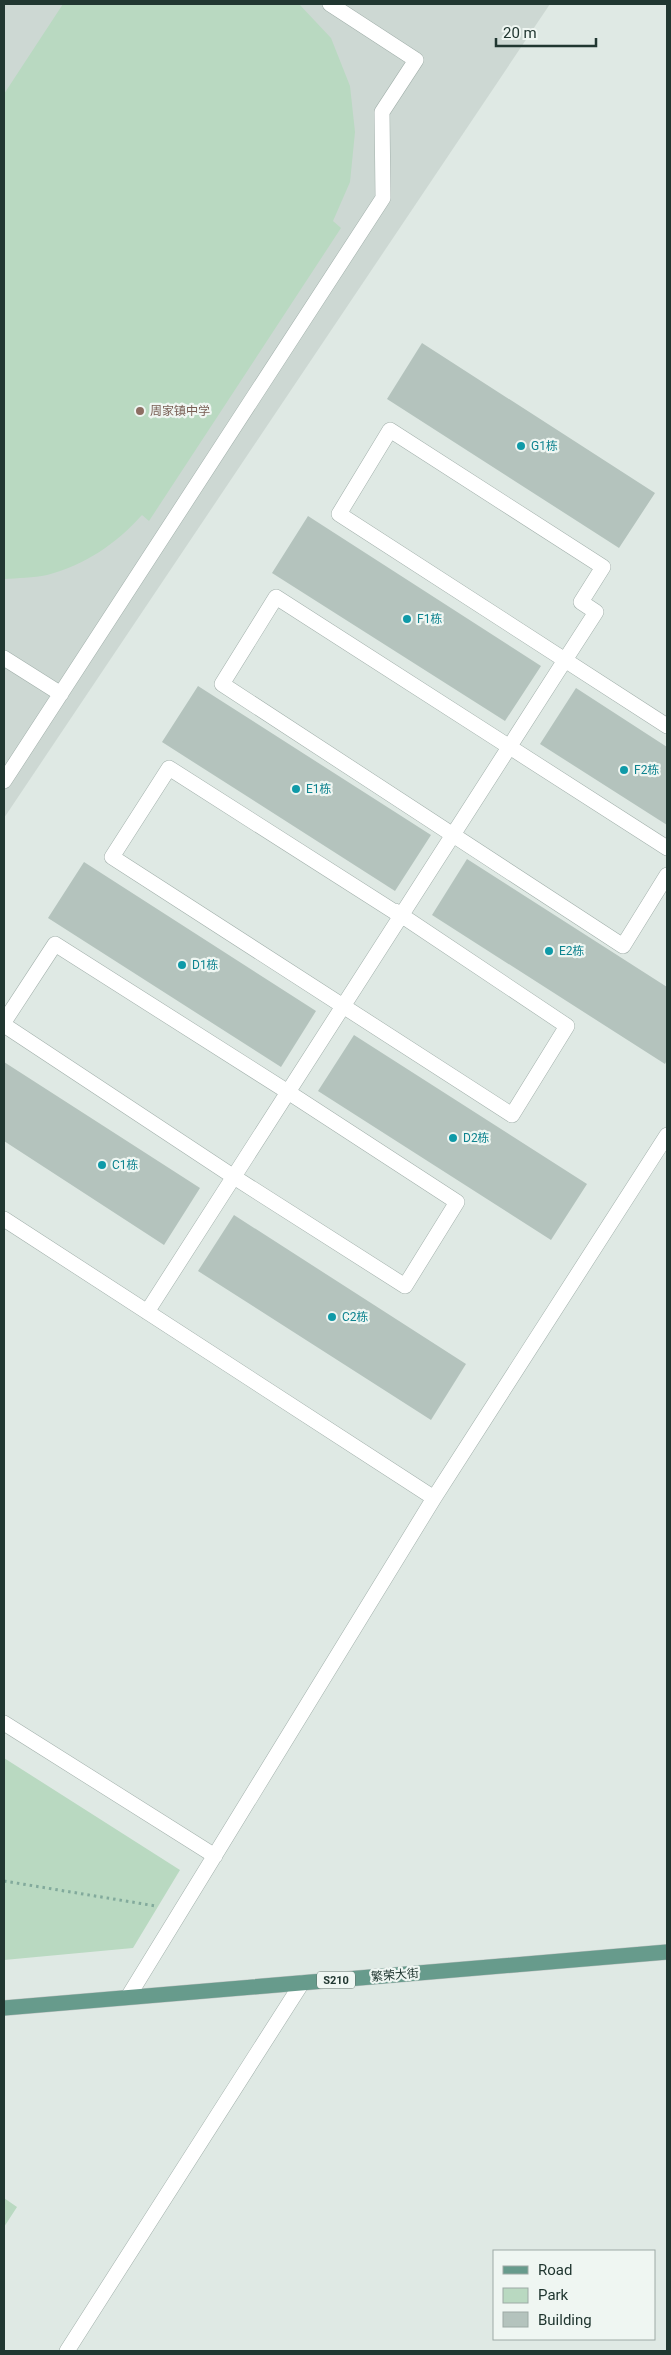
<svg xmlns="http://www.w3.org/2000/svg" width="671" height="2355" viewBox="0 0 671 2355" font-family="Roboto,'Noto Sans SC',sans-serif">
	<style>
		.built { fill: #cdd8d3 }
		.green { fill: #b9d9c1 }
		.building { fill: #b4c3bd }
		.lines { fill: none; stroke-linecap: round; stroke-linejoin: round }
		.minor-casing { stroke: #a2b0ab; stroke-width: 16 }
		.major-casing { stroke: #bcc3c1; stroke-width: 16 }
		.path { stroke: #82aa9c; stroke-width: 3; stroke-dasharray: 2.5 4; stroke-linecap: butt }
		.minor { stroke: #fff; stroke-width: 15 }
		.major { stroke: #679b8c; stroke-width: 15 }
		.education-dot { fill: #8d6e63; stroke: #eff6f2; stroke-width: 2 }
		.culture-dot { fill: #0f9aa8; stroke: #eff6f2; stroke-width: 2 }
		.labels { text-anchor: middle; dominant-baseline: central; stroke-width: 4.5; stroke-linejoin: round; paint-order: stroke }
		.shield { fill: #eff6f2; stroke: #5f706b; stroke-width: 1 }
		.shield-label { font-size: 11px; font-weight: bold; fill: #213731 }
		.education-label { font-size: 12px; fill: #785e54; stroke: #eff6f2; text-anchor: start }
		.culture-label { font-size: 12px; fill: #0d838f; stroke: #eff6f2; text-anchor: start }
		.street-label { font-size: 12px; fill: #213731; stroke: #eff6f2 }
	</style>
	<rect width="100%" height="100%" fill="#dfe9e4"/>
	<!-- built -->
	<path class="built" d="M4,4H550L4,818Z"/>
	<!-- green -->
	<path class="green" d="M63,4H299L331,38L350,86L355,132L350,182L333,221L341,228L149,521L142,515C116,544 85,565 47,575C33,578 18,578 4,579V94Z
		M4,1758L180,1870L133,1948L4,1960Z
		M4,2198L17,2207L4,2227Z"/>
	<!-- building -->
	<path class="building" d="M422,343L655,493L619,548L387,399Z
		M308,516L541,666L505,721L272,573Z
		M198,686L431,835L395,891L162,742Z
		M576,688L667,747V825L540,744Z
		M467,859L667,987V1060L665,1064L432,915Z
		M84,862L316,1011L281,1067L48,918Z
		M354,1035L587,1184L551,1240L318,1091Z
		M4,1062L200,1188L164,1245L4,1141Z
		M234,1215L466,1364L431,1420L198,1271Z"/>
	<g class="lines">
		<!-- minor casing -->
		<g class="minor-casing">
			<path id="minor" d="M4,658L61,694
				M4,781L383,198L382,112L416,60L330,4
				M667,848L276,597L222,684L623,946L667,875
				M395,911L567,1026L512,1115L112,857L169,768L401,916
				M4,1022L55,944L288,1092L457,1202L405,1286L234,1177L4,1025
				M4,1219L434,1498
				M147,1312L565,660L596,612L581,602L603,567L390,430L339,514L667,726
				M4,1723L215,1856
				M128,1997L434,1498L667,1135
				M67,2351L302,1983"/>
		</g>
		<!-- major casing -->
		<g class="major-casing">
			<path id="major" d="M4,2008L667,1952"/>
		</g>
		<!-- path -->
		<path class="path" d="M4,1881L156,1906"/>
		<!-- minor -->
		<use href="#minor" class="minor"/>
		<!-- major -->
		<use href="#major" class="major"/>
	</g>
	<!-- markers -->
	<circle class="education-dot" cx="140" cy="411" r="5"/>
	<g class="culture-dot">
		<circle cx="521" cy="446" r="5"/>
		<circle cx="407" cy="619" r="5"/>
		<circle cx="624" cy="770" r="5"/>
		<circle cx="296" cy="789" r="5"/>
		<circle cx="549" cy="951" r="5"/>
		<circle cx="182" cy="965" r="5"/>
		<circle cx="453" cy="1138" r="5"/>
		<circle cx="102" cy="1165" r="5"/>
		<circle cx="332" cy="1317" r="5"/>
	</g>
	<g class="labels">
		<!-- shield labels -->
		<rect class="shield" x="317" y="1971.5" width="38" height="17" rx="4"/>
		<g class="shield-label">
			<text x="336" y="1980">S210</text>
		</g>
		<!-- education labels -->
		<g class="education-label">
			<text x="150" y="411">周家镇中学</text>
		</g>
		<!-- culture labels -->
		<g class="culture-label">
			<text x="531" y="446">G1栋</text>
			<text x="417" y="619">F1栋</text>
			<text x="634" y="770">F2栋</text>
			<text x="306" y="789">E1栋</text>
			<text x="559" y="951">E2栋</text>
			<text x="192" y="965">D1栋</text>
			<text x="463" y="1138">D2栋</text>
			<text x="112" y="1165">C1栋</text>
			<text x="342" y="1317">C2栋</text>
		</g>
		<!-- street labels -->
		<g class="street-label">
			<text transform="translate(395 1975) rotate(-5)">繁荣大街</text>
		</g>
	</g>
	<!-- border -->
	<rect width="671" height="2355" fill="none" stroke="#213731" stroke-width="10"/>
	<!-- legend -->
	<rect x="493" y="2250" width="162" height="90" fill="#eff6f2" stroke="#9daaa5"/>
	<rect x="503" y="2266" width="25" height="8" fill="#679b8c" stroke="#9daaa5"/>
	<text x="538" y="2275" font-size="15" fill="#213731">Road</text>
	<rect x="503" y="2288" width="25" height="15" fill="#b9d9c1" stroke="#9daaa5"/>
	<text x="538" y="2300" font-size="15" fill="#213731">Park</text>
	<rect x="503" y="2312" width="25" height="15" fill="#b4c3bd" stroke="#9daaa5"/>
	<text x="538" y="2325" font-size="15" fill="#213731">Building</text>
	<!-- scale -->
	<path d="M496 38v8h100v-8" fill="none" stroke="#213731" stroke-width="2.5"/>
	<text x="503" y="38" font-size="15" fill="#213731" stroke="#eff6f2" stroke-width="4" paint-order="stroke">20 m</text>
</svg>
